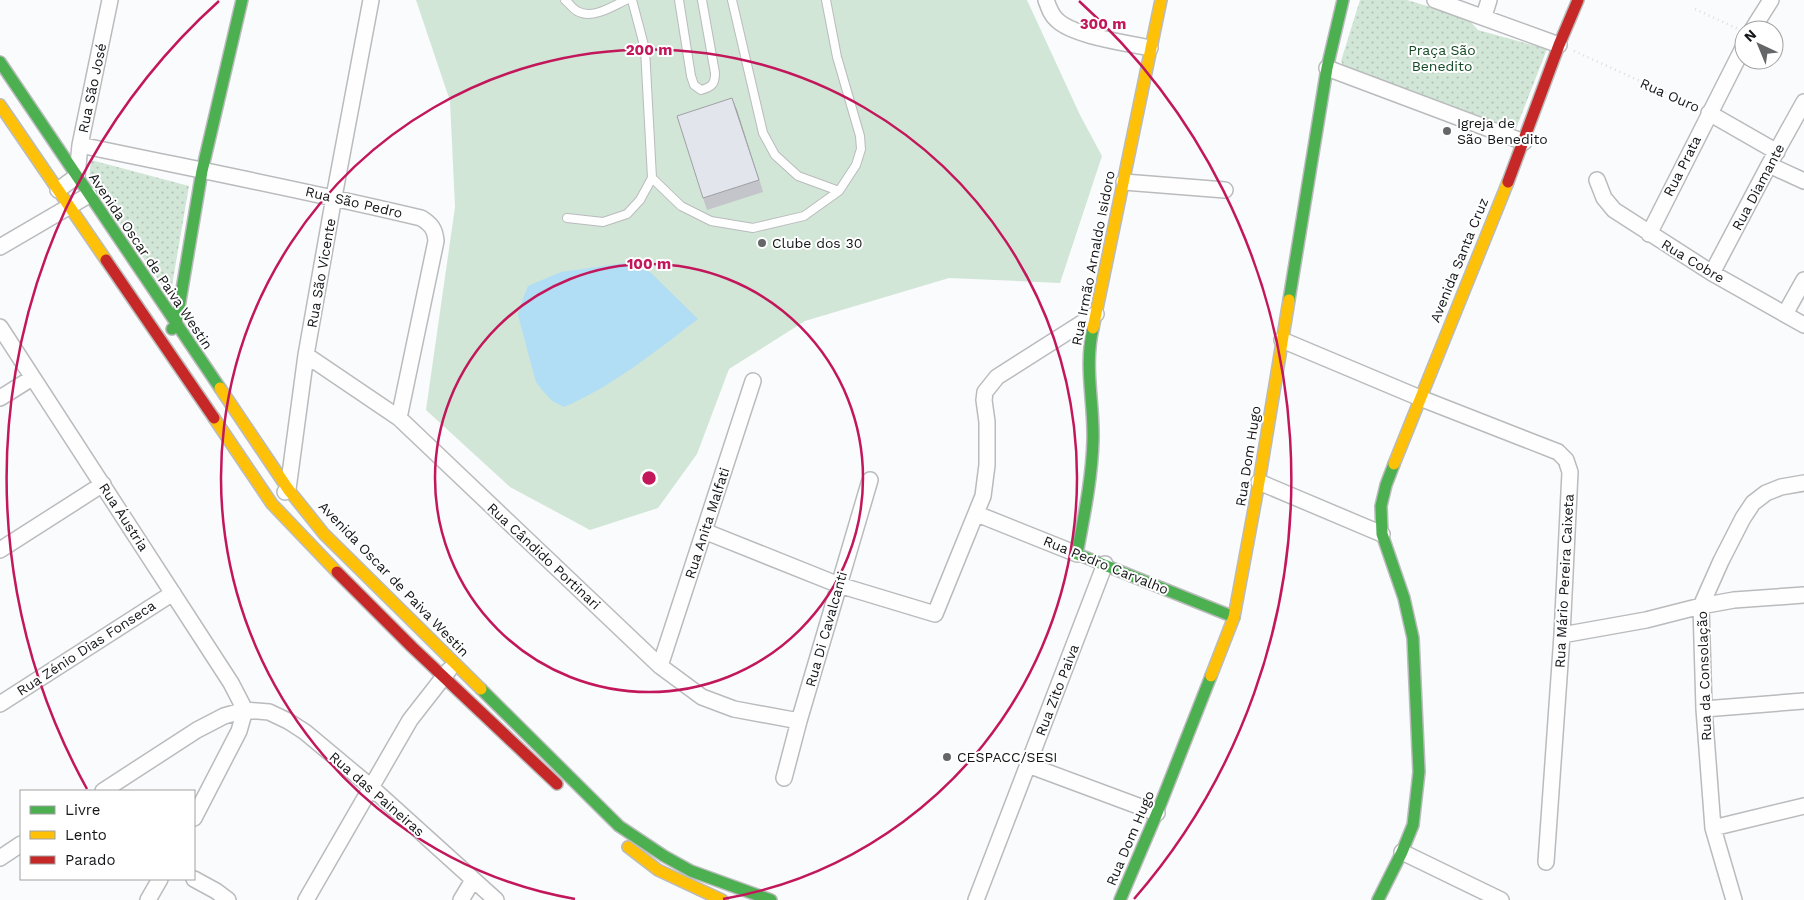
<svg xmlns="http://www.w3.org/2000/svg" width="1804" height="900" viewBox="0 0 1804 900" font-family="'Work Sans',sans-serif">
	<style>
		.park { fill: url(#park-dots) }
		.garden { fill: #d1e6d6 }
		.water { fill: #b1def5 }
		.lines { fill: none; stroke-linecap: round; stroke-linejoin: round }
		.lane-casing { stroke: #babbbd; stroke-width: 10 }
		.street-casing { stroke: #babbbd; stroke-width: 18 }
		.fast-casing { stroke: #babbbd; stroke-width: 14 }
		.slow-casing { stroke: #babbbd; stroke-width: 14 }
		.jam-casing { stroke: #babbbd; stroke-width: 14 }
		.path { stroke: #dedede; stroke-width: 2.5; stroke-dasharray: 1 4; stroke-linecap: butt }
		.lane { stroke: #fefeff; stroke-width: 8 }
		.street { stroke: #fefeff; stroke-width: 15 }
		.fast { stroke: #4caf50; stroke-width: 11 }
		.slow { stroke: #ffc107; stroke-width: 11 }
		.jam { stroke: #c62828; stroke-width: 11 }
		.wall { fill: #c3c5cb }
		.shaded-wall { fill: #9fa0a5 }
		.building { fill: #e3e5ec; stroke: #9fa0a5 }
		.ring { fill: none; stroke: #c2185b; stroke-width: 2.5 }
		.poi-dot { fill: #646668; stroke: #fff; stroke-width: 2 }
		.labels { text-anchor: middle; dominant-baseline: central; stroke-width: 4; stroke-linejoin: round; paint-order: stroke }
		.park-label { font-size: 14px; fill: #144a24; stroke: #fff }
		.street-label { font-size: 14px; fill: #141517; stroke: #fff }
		.poi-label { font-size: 14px; fill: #141517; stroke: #fff; text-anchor: start }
		.centre { fill: #c2185b; stroke: #fff; stroke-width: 2.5 }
		.ring-label { font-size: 15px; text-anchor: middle; font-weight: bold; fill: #c2185b; stroke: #fff; stroke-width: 4; stroke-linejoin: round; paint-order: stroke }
	</style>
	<defs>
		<pattern id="park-dots" width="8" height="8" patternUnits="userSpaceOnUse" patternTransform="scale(1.25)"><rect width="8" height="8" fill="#d1e6d6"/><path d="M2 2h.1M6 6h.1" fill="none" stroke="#b3c4b7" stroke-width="1.8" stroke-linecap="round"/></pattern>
	</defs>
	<rect width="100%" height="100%" fill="#fafbfd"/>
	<!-- park -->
	<path class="park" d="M1360,0H1407L1467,18L1478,30L1547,49L1514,134L1346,71L1341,61Z
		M91,160L189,186L170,297L89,179Z"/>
	<!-- garden -->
	<path class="garden" d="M416,0H1027L1080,115L1102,156L1060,283L949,278L805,321L729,369L697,454L658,508L590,530L510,487L426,410L455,207L450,101Z"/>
	<!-- water -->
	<path class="water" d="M625,263L650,272L698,319C656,351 613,386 564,407L552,401L542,390L536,382L532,368L518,315L522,301L528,286L561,272Z"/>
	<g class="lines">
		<!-- lane casing -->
		<g class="lane-casing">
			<path id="lane" d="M565,0C569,3 573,9 577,11C592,20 613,6 626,0
				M632,0L645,49L652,178L681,206L711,221L753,228L804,216L839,191L856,165L861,149L860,136L837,57L826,0
				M679,0L691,76L694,85L701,90C712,87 715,84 715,73L702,0
				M732,0L763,133L775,155L798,176L839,191
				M567,218L603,222L627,214L640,200L652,178"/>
		</g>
		<!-- street casing -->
		<g class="street-casing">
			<path id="street" d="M1046,0C1049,8 1051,15 1057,20C1073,36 1127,43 1150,48
				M1435,0L1559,45
				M1484,16L1489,0
				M1752,30L1771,0
				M1327,68L1524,142
				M1709,113L1777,152
				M80,145C194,169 308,191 421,218C431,224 435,229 436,241L399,418
				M1769,165L1804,181
				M1597,180L1604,198L1614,210L1712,273L1804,325
				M1124,182L1225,190
				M58,190L77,176L80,145L110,0
				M1649,234L1744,46
				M0,247L89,195
				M1712,273L1769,165L1804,102
				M1785,314L1804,280
				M0,327L231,683L245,710
				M1282,340L1420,398L1558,452L1566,460L1570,472L1562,635L1546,862
				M306,355L399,418L660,666L702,697L734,709L799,721
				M0,398L32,378
				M1259,482L1382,534
				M285,492L288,489L306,355L334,197L371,0
				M977,514L1077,554
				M704,531L839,585L935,614L983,496L987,465V422L984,400L985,392L997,377L1096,314
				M0,550L103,484
				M1562,635L1646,620L1701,606L1734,600L1804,595
				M660,666L753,381
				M0,704L173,593
				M1704,709L1804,701
				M1028,765L1157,813
				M784,778L799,721L870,480
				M103,791L197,730L224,716L245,710L269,712L288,721L305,732L371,787L496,900
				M194,818L239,731L245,710
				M1713,828L1804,806
				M1402,852L1501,900
				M0,858L21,844
				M194,879L216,891L228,900
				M148,900L160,879
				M306,900L410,720L449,670
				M461,900L473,880
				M976,900L1105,564
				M1734,900L1713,828L1704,709L1701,606L1721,561L1743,518L1753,503L1766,493L1781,487L1804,483"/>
		</g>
		<!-- fast casing -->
		<g class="fast-casing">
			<path id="fast" d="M0,62L220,388
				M1289,300L1327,68L1343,0
				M1093,328C1084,368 1094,401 1093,440C1092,478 1084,516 1077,554L1234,617
				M172,329L176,325L202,171L242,0
				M481,689L619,826L664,856L691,871L771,900
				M1120,900L1157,813L1211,676
				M1378,900L1402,852L1413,825L1419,772L1413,638L1404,598L1382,534L1381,506L1386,485L1394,464"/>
		</g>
		<!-- slow casing -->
		<g class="slow-casing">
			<path id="slow" d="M0,105L106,260
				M1093,328L1161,0
				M220,388L288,489L324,534L481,689
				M214,418L272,504L337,572
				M1394,464L1508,182
				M1211,676L1234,617L1259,482L1289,300
				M628,847L658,870L722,900"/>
		</g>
		<!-- jam casing -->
		<g class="jam-casing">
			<path id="jam" d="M1508,182L1559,45L1578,0
				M106,260L214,418
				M337,572L412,647L557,784"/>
		</g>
		<!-- path -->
		<path class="path" d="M1695,9L1738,29
			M1574,51L1697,107"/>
		<!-- lane -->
		<use href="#lane" class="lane"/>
		<!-- street -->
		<use href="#street" class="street"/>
		<!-- fast -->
		<use href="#fast" class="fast"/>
		<!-- slow -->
		<use href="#slow" class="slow"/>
		<!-- jam -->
		<use href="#jam" class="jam"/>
	</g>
	<!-- wall -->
	<path class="wall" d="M732,98L763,192L707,210L703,198Z"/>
	<!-- shaded-wall -->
	<path class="shaded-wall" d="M732,98L737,110L763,192L759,180Z"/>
	<!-- building -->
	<path class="building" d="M732,98L759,180L703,198L677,116Z"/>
	<!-- distance rings -->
	<g class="ring">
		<circle cx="649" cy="478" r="214"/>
		<path d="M575 899A428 428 0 1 1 723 899"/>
		<path d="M87 789A642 642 0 0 1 219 1M1079 1A642 642 0 0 1 1134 899"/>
	</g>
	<!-- markers -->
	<g class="poi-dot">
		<circle cx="1447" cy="131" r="5"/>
		<circle cx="762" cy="243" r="5"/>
		<circle cx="947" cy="757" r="5"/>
	</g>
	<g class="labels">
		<!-- park labels -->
		<g class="park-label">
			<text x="1442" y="50">Praça São<tspan x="1442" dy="16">Benedito</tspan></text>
		</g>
		<!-- street labels -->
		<g class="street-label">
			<text transform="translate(92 88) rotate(-78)">Rua São José</text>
			<text transform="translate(1670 95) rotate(24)">Rua Ouro</text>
			<text transform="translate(1682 166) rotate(-63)">Rua Prata</text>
			<text transform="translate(1758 187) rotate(-62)">Rua Diamante</text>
			<text transform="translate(354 202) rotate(13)">Rua São Pedro</text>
			<text transform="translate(1093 258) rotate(-79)">Rua Irmão Arnaldo Isidoro</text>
			<text transform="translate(1459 260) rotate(-68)">Avenida Santa Cruz</text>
			<text transform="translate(151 261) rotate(56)">Avenida Oscar de Paiva Westin</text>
			<text transform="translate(1693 261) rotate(31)">Rua Cobre</text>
			<text transform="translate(321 273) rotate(-80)">Rua São Vicente</text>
			<text transform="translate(1248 456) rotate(-81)">Rua Dom Hugo</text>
			<text transform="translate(124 517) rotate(57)">Rua Áustria</text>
			<text transform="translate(707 523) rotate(-72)">Rua Anita Malfati</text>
			<text transform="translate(544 556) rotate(43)">Rua Cândido Portinari</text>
			<text transform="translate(1106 565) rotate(22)">Rua Pedro Carvalho</text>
			<text transform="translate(394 579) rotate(46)">Avenida Oscar de Paiva Westin</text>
			<text transform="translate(1564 581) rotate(-87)">Rua Mário Pereira Caixeta</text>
			<text transform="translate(826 629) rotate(-74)">Rua Di Cavalcanti</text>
			<text transform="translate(86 648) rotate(-33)">Rua Zénio Dias Fonseca</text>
			<text transform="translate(1704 676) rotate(-92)">Rua da Consolação</text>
			<text transform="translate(1057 690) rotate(-69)">Rua Zito Paiva</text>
			<text transform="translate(377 794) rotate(41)">Rua das Paineiras</text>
			<text transform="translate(1130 838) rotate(-67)">Rua Dom Hugo</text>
		</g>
		<!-- poi labels -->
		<g class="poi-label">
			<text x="1457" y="123">Igreja de<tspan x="1457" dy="16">São Benedito</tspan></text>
			<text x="772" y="243">Clube dos 30</text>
			<text x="957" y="757">CESPACC/SESI</text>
		</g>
	</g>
	<circle cx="649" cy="478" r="8" class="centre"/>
	<g class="ring-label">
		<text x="1103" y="29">300 m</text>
		<text x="649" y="55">200 m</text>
		<text x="649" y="269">100 m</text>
	</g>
	<!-- legend -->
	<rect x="20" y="790" width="175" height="90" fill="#ffffff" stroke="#a1a1a2"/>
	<rect x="30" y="806" width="25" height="8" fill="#4caf50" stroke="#a1a1a2"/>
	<text x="65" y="815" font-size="15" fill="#141517">Livre</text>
	<rect x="30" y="831" width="25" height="8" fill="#ffc107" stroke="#a1a1a2"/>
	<text x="65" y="840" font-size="15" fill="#141517">Lento</text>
	<rect x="30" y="856" width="25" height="8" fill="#c62828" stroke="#a1a1a2"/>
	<text x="65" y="865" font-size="15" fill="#141517">Parado</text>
	<!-- north arrow -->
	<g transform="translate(1759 45) rotate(316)"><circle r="24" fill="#ffffff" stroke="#a1a1a2"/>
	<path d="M0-4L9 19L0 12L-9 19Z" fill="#646668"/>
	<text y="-8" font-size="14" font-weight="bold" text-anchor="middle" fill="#141517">N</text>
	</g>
</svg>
